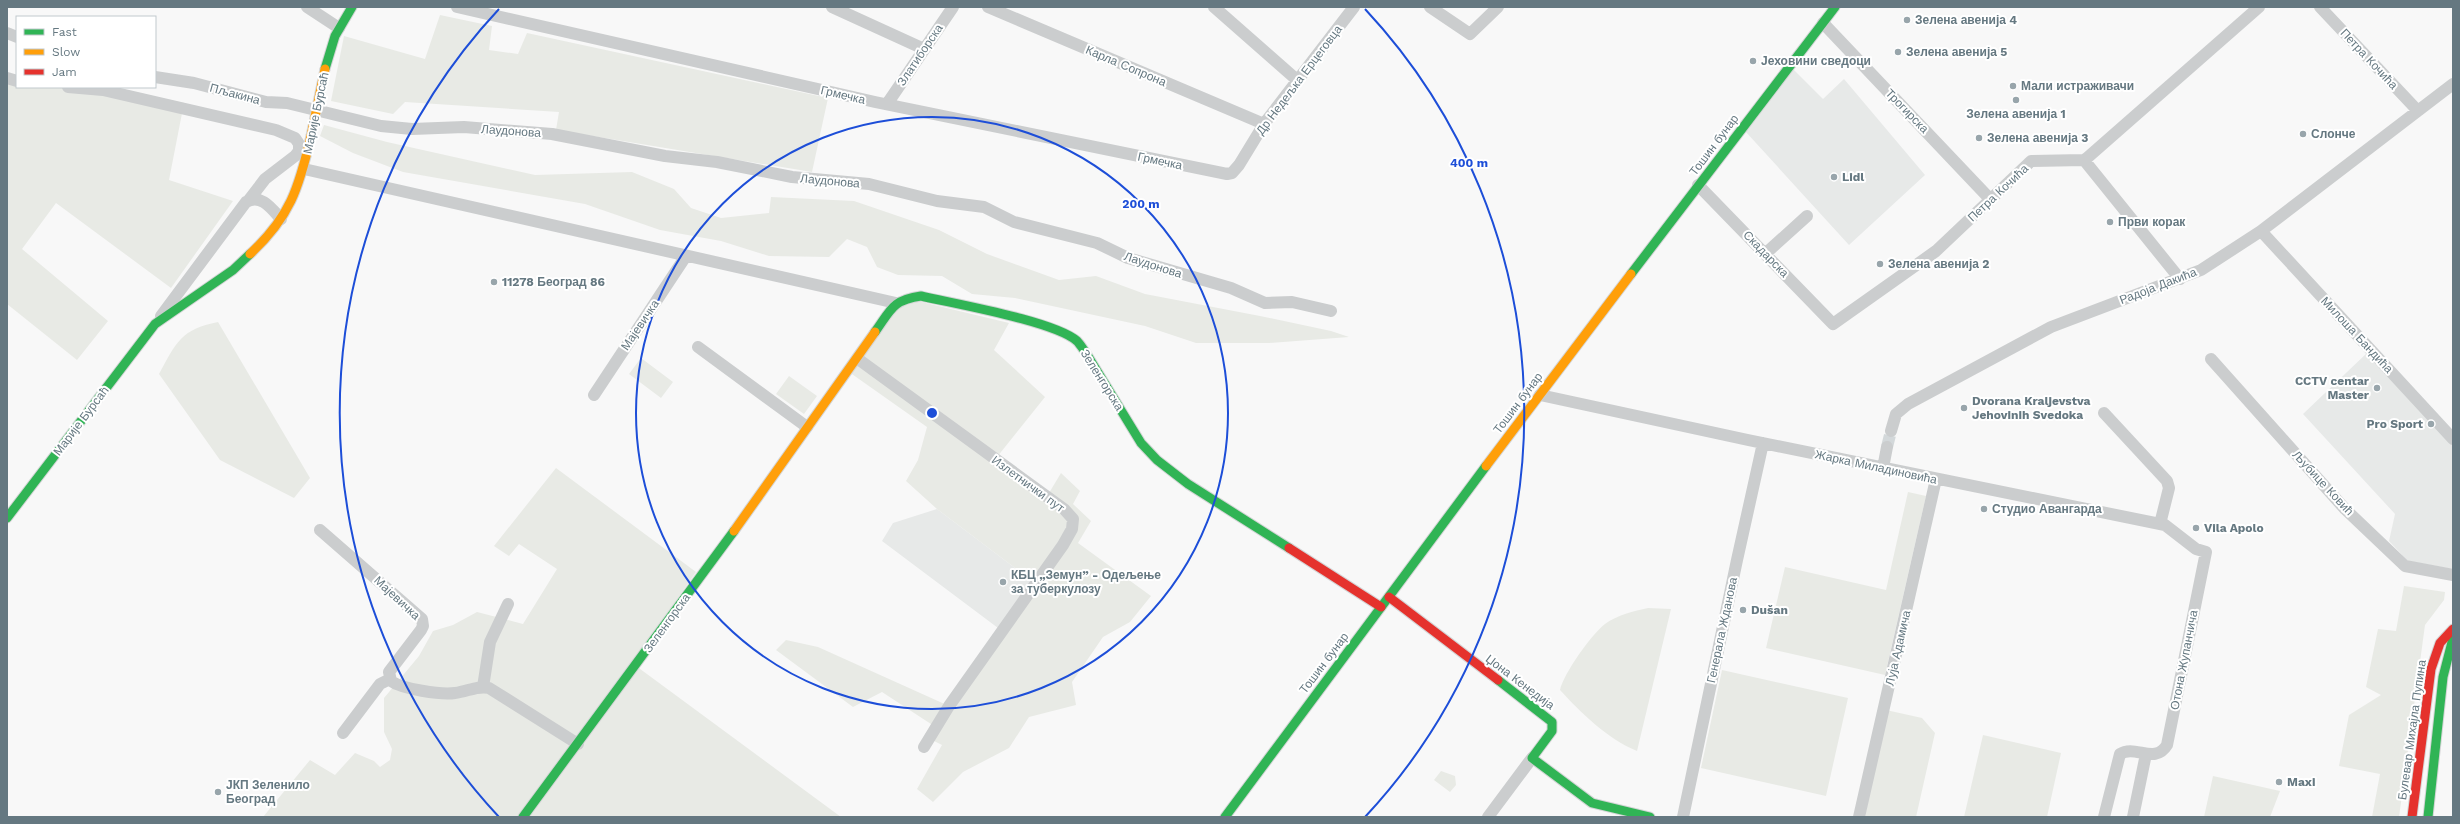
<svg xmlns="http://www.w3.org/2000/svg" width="2460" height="824" viewBox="0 0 2460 824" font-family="'Work Sans',sans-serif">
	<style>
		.built { fill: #e7e9e8 }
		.green { fill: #e8eae5 }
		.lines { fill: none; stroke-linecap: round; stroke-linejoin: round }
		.street-tunnel { stroke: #d3d8da; stroke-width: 12; stroke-dasharray: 12 6; stroke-linecap: butt }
		.fast-casing { stroke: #d4d5d6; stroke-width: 11 }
		.slow-casing { stroke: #d4d5d6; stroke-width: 11 }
		.jam-casing { stroke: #d4d5d6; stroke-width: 11 }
		.street { stroke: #cbcdce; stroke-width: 12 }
		.fast { stroke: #30b455; stroke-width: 9 }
		.slow { stroke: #ff9f0a; stroke-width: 9 }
		.jam { stroke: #e5322d; stroke-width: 9 }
		.slow-bridge-casing { stroke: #d4d5d6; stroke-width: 11; stroke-linecap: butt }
		.slow-bridge { stroke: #ff9f0a; stroke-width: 9 }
		.ring { fill: none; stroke: #1d4ed8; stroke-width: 2 }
		.poi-dot { fill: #98a5ab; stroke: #fff; stroke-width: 1.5 }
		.labels { text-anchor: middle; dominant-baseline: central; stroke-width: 4; stroke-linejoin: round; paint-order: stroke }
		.poi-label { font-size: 12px; font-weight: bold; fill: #657881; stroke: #fff; text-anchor: start }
		.street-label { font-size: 12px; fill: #657881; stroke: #fff }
		.centre { fill: #1d4ed8; stroke: #fff; stroke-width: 2 }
		.ring-label { font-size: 12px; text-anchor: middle; font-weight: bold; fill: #1d4ed8; stroke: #fff; stroke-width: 4; stroke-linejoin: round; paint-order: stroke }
	</style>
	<rect width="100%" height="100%" fill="#f8f8f8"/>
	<!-- built -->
	<path class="built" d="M1793,69L1823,99L1844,79L1925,175L1849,245L1745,131Z
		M2368,352L2453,444V569L2408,561L2389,541L2395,514L2303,414Z
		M937,509L1036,584L1002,631L882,541L893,523Z"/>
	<!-- green -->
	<path class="green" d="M440,15L492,26L489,50L518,54L527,33L828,98L812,172L556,130L559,112L405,102L393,114L331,101L344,36L425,59Z
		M7,77L17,80V87H107L184,103L169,180L233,201L171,288L56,203L22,249L108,321L77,360L7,304Z
		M324,125L387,142L535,175L632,172L674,189L691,208L721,218L769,213L771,197L854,201L939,230L987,254L1059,280L1096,276L1145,294L1260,316L1331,331L1349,337L1269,343H1196L1145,326L1015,298L972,294L942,276L898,275L877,267L867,247L847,239L829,257L769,256L721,241L660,230L585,204L403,172L353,153L320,136Z
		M905,298L1009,323L994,350L1045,397L997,457L1049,493L1061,473L1080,491L1073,504L1091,521L1078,543L1151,596L1130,622L1103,637L1072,682L1076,705L1029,717L1009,748L963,772L933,802L917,789L942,745L928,738L934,726L882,692L853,707L776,650L786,640L818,647L949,706L1036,584L937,509L906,481L918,460L927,427L849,372Z
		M218,322L310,478L294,498L220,460L159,374C176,343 181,329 218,322Z
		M641,358L673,382L661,398L629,374Z
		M789,376L817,396L804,414L776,394Z
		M556,468L696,572L632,663L841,817H263L310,760L335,775L355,753L374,761L380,767L390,760L392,749L384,732V698L419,656L433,631L453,625L477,612L523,624L557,569L519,544L509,556L494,546Z
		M1908,492L1926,496L1885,675L1766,648L1785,567L1886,590Z
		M2404,586L2445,592L2444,600L2425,625L2399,817H2372L2380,774L2339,766L2349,715L2381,695L2366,687L2378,629L2396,631Z
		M1648,608L1671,609L1637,751C1608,739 1581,713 1560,690C1564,673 1591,635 1605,624C1617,615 1634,611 1648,608Z
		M1722,670L1848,698L1826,796L1701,768Z
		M1886,710L1922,718L1935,733L1916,817H1865Z
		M1983,735L2061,753L2047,817H1964Z
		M1441,771L1455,776L1456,785L1450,792L1434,780Z
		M2213,776L2280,791L2270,817H2204Z"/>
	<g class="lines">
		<!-- street-tunnel -->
		<path class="street-tunnel" d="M1887,447L1891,431"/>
		<!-- fast casing -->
		<g class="fast-casing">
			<path id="fast" d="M325,69L335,36L352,7
				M1631,274L1835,7
				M875,332C891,310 892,300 921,296C955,304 1054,321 1077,341C1080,344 1083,349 1086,353L1141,443L1157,460L1188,484L1289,548
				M7,518L155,324L233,270L250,254
				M1498,680L1552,722V731L1532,758L1592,803L1650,817
				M523,817L734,531
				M1225,817L1486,466
				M2428,817L2443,677L2453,638"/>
		</g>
		<!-- slow casing -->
		<g class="slow-casing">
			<path id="slow" d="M250,254C290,217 299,188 311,136
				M1486,466L1631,274
				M734,531L875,332"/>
		</g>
		<!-- jam casing -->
		<g class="jam-casing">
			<path id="jam" d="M1289,548L1381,607
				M1389,597L1498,680
				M2412,817L2431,669L2440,643L2453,629"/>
		</g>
		<!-- street -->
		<path class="street" d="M307,7L339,28
			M457,7L875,102L1227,174L1232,173L1239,165L1264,124L1354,7
			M832,7L924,49
			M988,7L1264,124
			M1214,7L1297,80
			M1430,7L1470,34L1498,7
			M2320,7L2418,111
			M1823,23L1990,199
			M7,33L17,37
			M155,77L194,83L266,102L287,103L381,126L412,129L464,127L552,134L665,156L717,162L792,177L869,184L937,201L984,207L1014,222L1097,243L1128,258L1231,288L1265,303L1292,302L1331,311
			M7,78L17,81
			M68,87L103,90L276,130L295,138L299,144V151L295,156L265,179L249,200
			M887,104L953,7
			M2084,160L2180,279
			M304,169L896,303
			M1698,185L1833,324L1936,251L2031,161L2084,160L2087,158L2259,7
			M2261,231L2453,439
			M1765,254L1807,216
			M161,316L246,202C261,193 272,209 281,219
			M698,347L807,427
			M858,359L1064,509L1073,519L1072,529L1063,545L949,706L924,747
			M2211,359L2345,509L2405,566L2453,575
			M594,395L686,256
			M1540,395L1748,440L2165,525L2196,549L2206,552L2167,745C2155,765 2135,744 2120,754L2104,817
			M2104,413L2167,481L2169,488L2160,524
			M1891,431L1896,414L1908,404L2051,327L2201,270L2261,231L2453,84
			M1883,468L1887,447
			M320,530L422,619L423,626L421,630L389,672L391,681C402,689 441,695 455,693C467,692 477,685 489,688L578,744
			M483,687L490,642L508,604
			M343,733L380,684L390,679
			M1488,817L1532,758
			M1683,817L1737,560L1763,443
			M1859,817L1936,479
			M2133,817L2146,754"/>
		<!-- fast -->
		<use href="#fast" class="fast"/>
		<!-- slow -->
		<use href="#slow" class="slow"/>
		<!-- jam -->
		<use href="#jam" class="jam"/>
		<!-- slow-bridge casing -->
		<g class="slow-bridge-casing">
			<path id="slow-bridge" d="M311,136L325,69"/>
		</g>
		<!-- slow-bridge -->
		<use href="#slow-bridge" class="slow-bridge"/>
	</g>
	<!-- distance rings -->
	<g class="ring">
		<circle cx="932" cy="413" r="296"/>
		<path d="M499 817A592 592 0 0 1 499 9M1365 9A592 592 0 0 1 1365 817"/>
	</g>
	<!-- markers -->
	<g class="poi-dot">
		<circle cx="1907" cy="20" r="4"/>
		<circle cx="1898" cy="52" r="4"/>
		<circle cx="1753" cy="61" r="4"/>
		<circle cx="2013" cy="86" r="4"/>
		<circle cx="2016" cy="100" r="4"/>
		<circle cx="2303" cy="134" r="4"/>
		<circle cx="1979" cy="138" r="4"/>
		<circle cx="1834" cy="177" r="4"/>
		<circle cx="2110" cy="222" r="4"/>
		<circle cx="1880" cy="264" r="4"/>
		<circle cx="494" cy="282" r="4"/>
		<circle cx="2377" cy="388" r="4"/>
		<circle cx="1964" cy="408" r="4"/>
		<circle cx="2431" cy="424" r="4"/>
		<circle cx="1984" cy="509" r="4"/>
		<circle cx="2196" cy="528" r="4"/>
		<circle cx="1003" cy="582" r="4"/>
		<circle cx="1743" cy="610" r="4"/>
		<circle cx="2279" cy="782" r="4"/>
		<circle cx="218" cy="792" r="4"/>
	</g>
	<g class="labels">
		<!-- poi labels -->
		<g class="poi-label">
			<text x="1915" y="20">Зелена авенија 4</text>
			<text x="1906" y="52">Зелена авенија 5</text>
			<text x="1761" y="61">Јеховини сведоци</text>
			<text x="2021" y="86">Мали истраживачи</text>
			<text x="2016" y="114" text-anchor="middle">Зелена авенија 1</text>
			<text x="2311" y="134">Слонче</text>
			<text x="1987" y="138">Зелена авенија 3</text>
			<text x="1842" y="177">Lidl</text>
			<text x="2118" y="222">Први корак</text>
			<text x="1888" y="264">Зелена авенија 2</text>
			<text x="502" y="282">11278 Београд 86</text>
			<text x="2369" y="381" text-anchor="end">CCTV centar<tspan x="2369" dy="14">Master</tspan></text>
			<text x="1972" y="401">Dvorana Kraljevstva<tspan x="1972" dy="14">Jehovinih Svedoka</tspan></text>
			<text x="2423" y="424" text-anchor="end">Pro Sport</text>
			<text x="1992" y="509">Студио Авангарда</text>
			<text x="2204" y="528">Vila Apolo</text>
			<text x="1011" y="575">КБЦ „Земун” - Одељење<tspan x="1011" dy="14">за туберкулозу</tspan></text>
			<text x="1751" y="610">Dušan</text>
			<text x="2287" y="782">Maxi</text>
			<text x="226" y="785">ЈКП Зеленило<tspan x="226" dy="14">Београд</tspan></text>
		</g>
		<!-- street labels -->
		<g class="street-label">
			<text transform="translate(920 55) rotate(-56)">Златиборска</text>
			<text transform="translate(2369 59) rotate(47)">Петра Кочића</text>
			<text transform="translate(1126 66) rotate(23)">Карла Сопрона</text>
			<text transform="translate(1299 80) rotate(-53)">Др Недељка Ерцеговца</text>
			<text transform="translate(235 94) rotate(15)">Пљакина</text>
			<text transform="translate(843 95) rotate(13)">Грмечка</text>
			<text transform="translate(1907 111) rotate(46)">Трогирска</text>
			<text transform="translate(316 113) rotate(-78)">Марије Бурсаћ</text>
			<text transform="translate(511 131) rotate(4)">Лаудонова</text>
			<text transform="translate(1714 145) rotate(-53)">Тошин бунар</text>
			<text transform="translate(1160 161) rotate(12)">Грмечка</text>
			<text transform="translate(830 181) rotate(5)">Лаудонова</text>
			<text transform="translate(1998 193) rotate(-43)">Петра Кочића</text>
			<text transform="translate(1766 254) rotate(46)">Скадарска</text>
			<text transform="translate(1153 265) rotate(18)">Лаудонова</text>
			<text transform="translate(2158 286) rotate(-21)">Радоја Дакића</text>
			<text transform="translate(640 325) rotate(-56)">Мајевичка</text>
			<text transform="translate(2357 335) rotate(47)">Милоша Бандића</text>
			<text transform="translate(1102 380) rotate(58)">Зеленгорска</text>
			<text transform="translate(1518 403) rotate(-53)">Тошин бунар</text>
			<text transform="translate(81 421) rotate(-53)">Марије Бурсаћ</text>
			<text transform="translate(1876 467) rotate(12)">Жарка Миладиновића</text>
			<text transform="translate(2323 483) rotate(47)">Љубице Ковић</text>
			<text transform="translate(1028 484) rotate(36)">Излетнички пут</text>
			<text transform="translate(397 598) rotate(43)">Мајевичка</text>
			<text transform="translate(667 623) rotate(-54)">Зеленгорска</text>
			<text transform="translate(1722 630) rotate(-78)">Генерала Жданова</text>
			<text transform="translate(1898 648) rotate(-77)">Луја Адамича</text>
			<text transform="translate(2184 660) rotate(-79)">Отона Жупанчича</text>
			<text transform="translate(1324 663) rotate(-53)">Тошин бунар</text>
			<text transform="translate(1520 682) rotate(37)">Џона Кенедија</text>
			<text transform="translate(2412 730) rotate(-82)">Булевар Михајла Пупина</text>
		</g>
	</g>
	<circle cx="932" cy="413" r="6" class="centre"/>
	<g class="ring-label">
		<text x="1469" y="167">400 m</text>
		<text x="1141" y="208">200 m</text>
	</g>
	<!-- border -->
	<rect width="2460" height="824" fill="none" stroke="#657881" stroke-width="16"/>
	<!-- legend -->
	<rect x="16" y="16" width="140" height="72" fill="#ffffff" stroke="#c1c9cd"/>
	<rect x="24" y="29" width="20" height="6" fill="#30b455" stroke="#c1c9cd"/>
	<text x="52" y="36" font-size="12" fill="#657881">Fast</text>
	<rect x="24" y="49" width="20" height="6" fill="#ff9f0a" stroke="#c1c9cd"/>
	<text x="52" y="56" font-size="12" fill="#657881">Slow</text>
	<rect x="24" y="69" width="20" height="6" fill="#e5322d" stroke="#c1c9cd"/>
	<text x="52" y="76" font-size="12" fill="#657881">Jam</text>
</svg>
